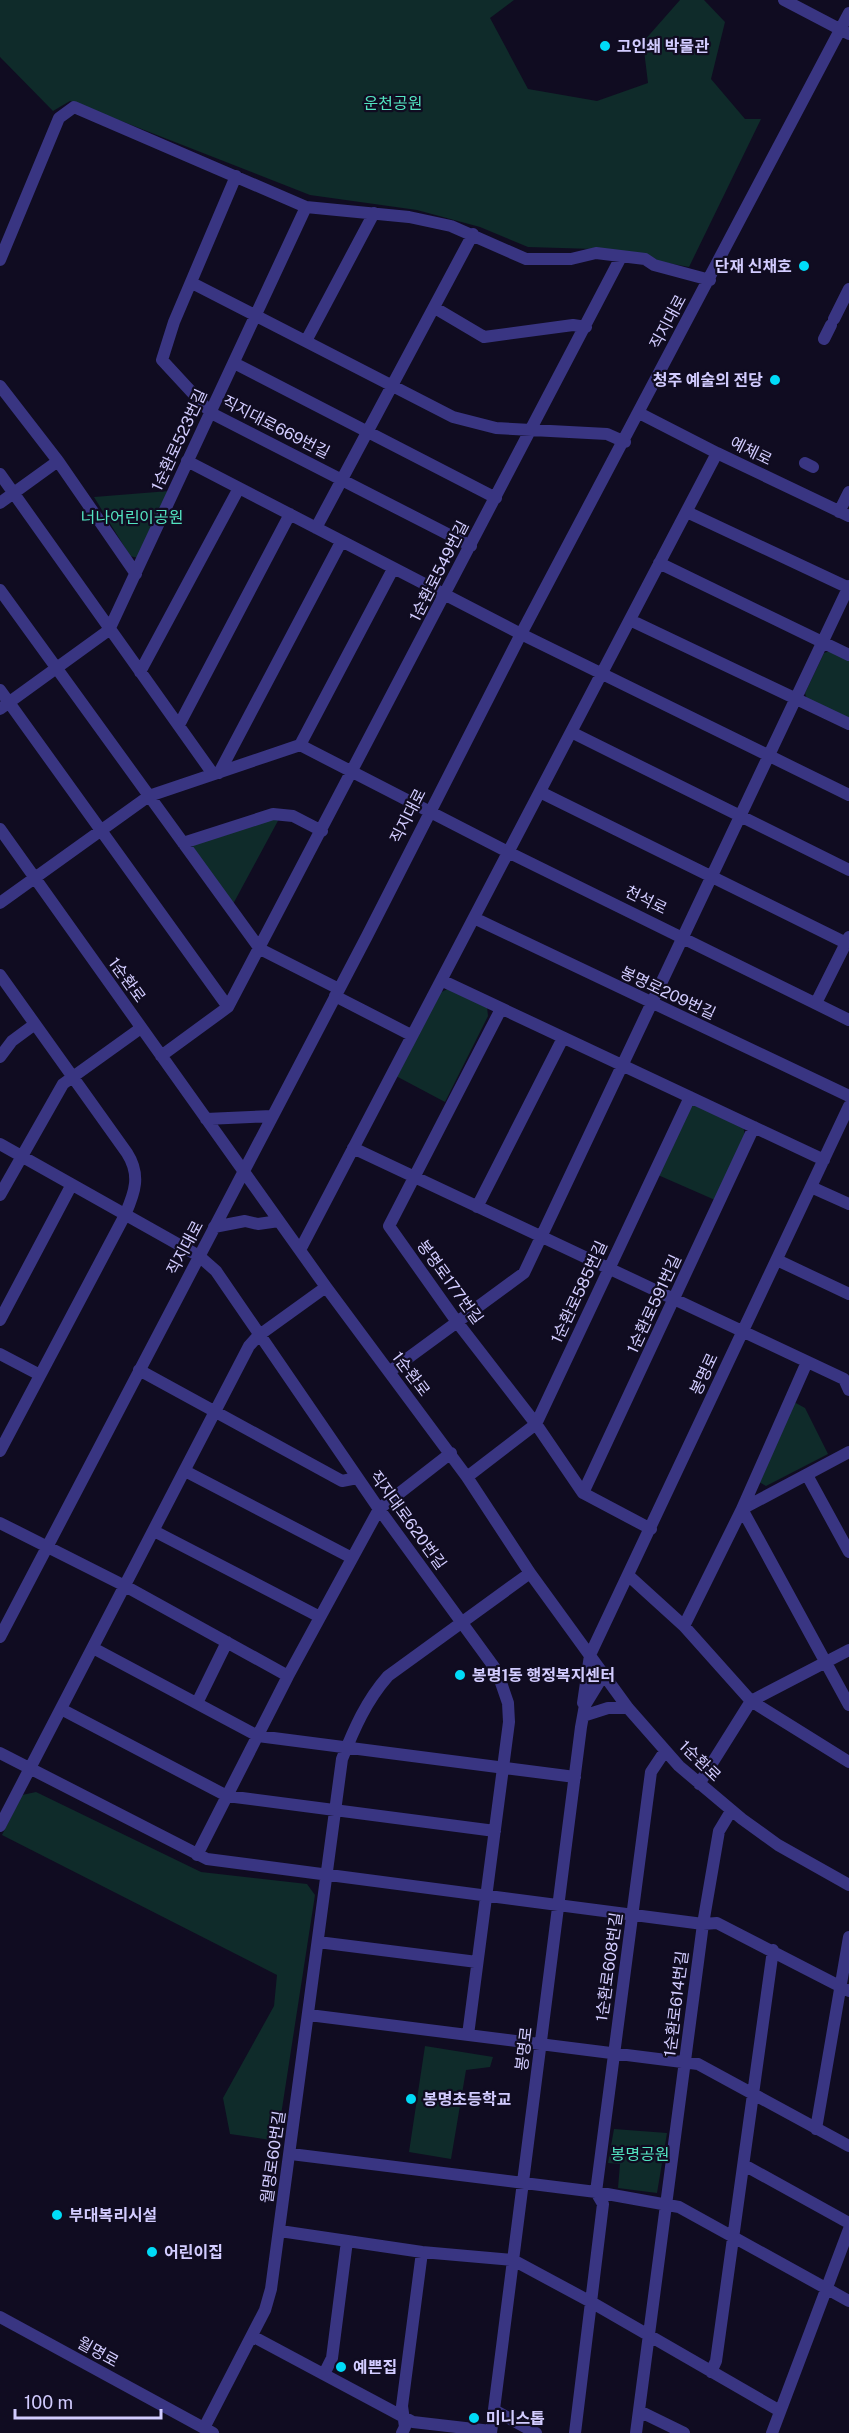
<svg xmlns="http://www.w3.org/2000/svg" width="849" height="2433" viewBox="0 0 849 2433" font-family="'Public Sans','Noto Sans KR',sans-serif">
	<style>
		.green { fill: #0f2b2a }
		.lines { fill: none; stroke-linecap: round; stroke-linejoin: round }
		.minor { stroke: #393582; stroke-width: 12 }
		.poi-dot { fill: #00dbf7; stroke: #100c21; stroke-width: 2 }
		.labels { text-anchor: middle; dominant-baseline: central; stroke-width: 4.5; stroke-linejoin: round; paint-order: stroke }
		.poi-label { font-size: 16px; font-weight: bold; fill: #d2ccff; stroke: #100c21; text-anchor: start }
		.park-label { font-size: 16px; fill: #53e4c1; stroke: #100c21 }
		.street-label { font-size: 16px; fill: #d2ccff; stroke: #100c21 }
	</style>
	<rect width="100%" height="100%" fill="#100c21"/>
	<!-- green -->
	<path class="green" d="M0,0H514L490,18L528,89L597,101L648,83L643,42L680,0H704L725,22L711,79L745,119H761L689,267L594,249L528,247L480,227L417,210L310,195L70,101L53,111L0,57Z
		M169,491L138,558L130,556L94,497Z
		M830,651L849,661V720L807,700L805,693L824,653Z
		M280,817L232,906L190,843Z
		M450,988L487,1007L488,1016L445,1102L396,1076L439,993Z
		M697,1104L743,1125L745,1136L715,1200L658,1175L689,1108Z
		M794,1402L805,1408L828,1454L766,1486L759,1482Z
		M36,1792L201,1872L307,1884L315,1895L277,2141L230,2134L223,2098L274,2006L277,1975L2,1835L22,1795Z
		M425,2046L493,2057L490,2067L466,2070L451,2159L409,2152Z
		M614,2129L667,2133L657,2193L618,2188L620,2164L608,2163Z"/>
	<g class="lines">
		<!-- minor -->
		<path class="minor" d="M784,0L849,34
			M236,176L174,322L162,360L211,413L471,546
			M0,260L59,118L74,107L306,207L409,217L451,226L526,259H571L596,253L645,259L654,265L710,280
			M192,283L453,417L496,428L607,434L625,442
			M435,308L484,337L573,325L586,327
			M834,319L849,289
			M824,339L831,325
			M306,341L374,213
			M234,363L496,498
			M0,386L58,461L136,574
			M639,413L717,453L849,516
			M187,461L521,634L849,795
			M805,463L813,467
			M0,474L213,774
			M0,503L58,461
			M687,512L849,588
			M839,512L849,492
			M316,528L473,234
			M659,563L849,655
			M0,590L260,949L339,989
			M630,620L849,724
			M140,672L239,488
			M0,690L228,1007
			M0,709L109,630L306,207
			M179,725L290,514
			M571,732L849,870
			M300,745L393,569
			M219,773L341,542
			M540,792L846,943
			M0,829L326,1287L467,1477L530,1573L628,1708L679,1766L742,1819L778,1845L849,1885
			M183,843L273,814L293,816L322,831
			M0,903L149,796L300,745L508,852L849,1020
			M474,918L849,1096
			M0,975L127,1153C141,1175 135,1192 125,1215L0,1451
			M443,981L824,1160
			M335,996L411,1035
			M816,1003L849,937
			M501,1009L389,1226L457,1322L536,1424L583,1493L651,1529
			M161,1056L228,1007L621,257
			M0,1057L12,1041L35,1024
			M206,1119L272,1116
			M0,1144L199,1256L216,1271L379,1509L497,1671L508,1703L509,1722L468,2035
			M353,1148L844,1379L849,1390
			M811,1187L849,1204
			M0,1195L63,1084L141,1028
			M477,1207L563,1038
			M214,1227L245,1221L258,1224L279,1221
			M300,1250L717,453
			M777,1260L849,1294
			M0,1320L71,1186
			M0,1354L40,1375
			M139,1370L342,1481L357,1478
			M389,1372L524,1273L849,586
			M849,1452L742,1509L849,1705
			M185,1471L352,1558
			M807,1475L849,1552
			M467,1477L536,1424L690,1097
			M583,1493L754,1127
			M0,1523L125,1586L288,1676
			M154,1531L320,1617
			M629,1576L684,1626L751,1701L849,1762
			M684,1626L742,1509L807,1362
			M0,1637L367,936L521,634L849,13
			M93,1648L258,1736L575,1777
			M197,1703L227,1642
			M583,1703L590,1655L849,1106
			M61,1709L227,1796L495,1831
			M583,1716L608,1708H628
			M0,1753L207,1859L703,1924L717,1923L849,1991
			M699,1784L751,1701L849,1650
			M0,1826L249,1346L258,1336L326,1287
			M197,1855L288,1676L379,1509L451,1453
			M318,1942L477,1962
			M309,2015L698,2064L849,2146
			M816,2129L849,1937
			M291,2154L596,2192L679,2207L849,2301
			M744,2165L849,2223
			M280,2231L422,2252L513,2260L591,2302L780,2411
			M0,2317L213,2433
			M252,2336L413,2422L491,2431
			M711,2372L716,2361L773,1950
			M324,2374L332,2358L347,2241
			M494,2410L536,2433
			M639,2411L684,2433
			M204,2428L265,2310L271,2289L342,1759C354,1729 366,1701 388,1676L530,1573
			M402,2433L405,2427L402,2406L422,2252
			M491,2433L581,1727L585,1705L604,1674
			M575,2433L603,2204L596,2192L651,1772L665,1751
			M636,2433L703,1924L719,1831L731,1811
			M772,2433L849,2229"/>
	</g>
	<!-- markers -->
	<g class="poi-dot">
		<circle cx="605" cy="46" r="6"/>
		<circle cx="804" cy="266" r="6"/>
		<circle cx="775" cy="380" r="6"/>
		<circle cx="460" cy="1675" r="6"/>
		<circle cx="411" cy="2099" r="6"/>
		<circle cx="57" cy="2215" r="6"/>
		<circle cx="152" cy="2252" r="6"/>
		<circle cx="341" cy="2367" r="6"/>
		<circle cx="474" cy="2418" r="6"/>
	</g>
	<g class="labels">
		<!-- poi labels -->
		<g class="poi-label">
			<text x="617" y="46">고인쇄 박물관</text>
			<text x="792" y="266" text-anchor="end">단재 신채호</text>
			<text x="763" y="380" text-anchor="end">청주 예술의 전당</text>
			<text x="472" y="1675">봉명1동 행정복지센터</text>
			<text x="423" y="2099">봉명초등학교</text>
			<text x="69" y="2215">부대복리시설</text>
			<text x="164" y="2252">어린이집</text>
			<text x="353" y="2367">예쁜집</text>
			<text x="486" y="2418">미니스톱</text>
		</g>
		<!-- park labels -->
		<g class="park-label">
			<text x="393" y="103">운천공원</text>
			<text x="132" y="517">너나어린이공원</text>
			<text x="640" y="2154">봉명공원</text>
		</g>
		<!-- street labels -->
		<g class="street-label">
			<text transform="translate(668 322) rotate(-62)">직지대로</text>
			<text transform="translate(276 427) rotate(27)">직지대로669번길</text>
			<text transform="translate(179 440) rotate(-65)">1순환로523번길</text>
			<text transform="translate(751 451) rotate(26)">예체로</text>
			<text transform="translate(439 571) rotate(-63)">1순환로549번길</text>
			<text transform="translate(408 816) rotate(-63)">직지대로</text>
			<text transform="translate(646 900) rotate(26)">천석로</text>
			<text transform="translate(127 980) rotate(54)">1순환로</text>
			<text transform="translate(668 993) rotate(25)">봉명로209번길</text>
			<text transform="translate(185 1248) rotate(-62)">직지대로</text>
			<text transform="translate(450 1282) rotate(54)">봉명로177번길</text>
			<text transform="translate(579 1292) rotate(-65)">1순환로585번길</text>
			<text transform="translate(654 1304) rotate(-65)">1순환로591번길</text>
			<text transform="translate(411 1374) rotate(53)">1순환로</text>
			<text transform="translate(704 1374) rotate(-65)">봉명로</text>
			<text transform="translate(408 1520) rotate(54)">직지대로620번길</text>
			<text transform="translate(700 1761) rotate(44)">1순환로</text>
			<text transform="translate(609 1967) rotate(-82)">1순환로608번길</text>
			<text transform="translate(676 2004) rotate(-83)">1순환로614번길</text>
			<text transform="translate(524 2049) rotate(-83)">봉명로</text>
			<text transform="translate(273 2157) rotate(-82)">월명로60번길</text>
			<text transform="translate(98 2352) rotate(29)">월명로</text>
		</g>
	</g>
	<!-- scale -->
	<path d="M15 2409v9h146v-9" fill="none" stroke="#d2ccff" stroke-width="3"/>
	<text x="24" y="2409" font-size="18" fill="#d2ccff" stroke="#100c21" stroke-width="4.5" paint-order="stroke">100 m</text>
</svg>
